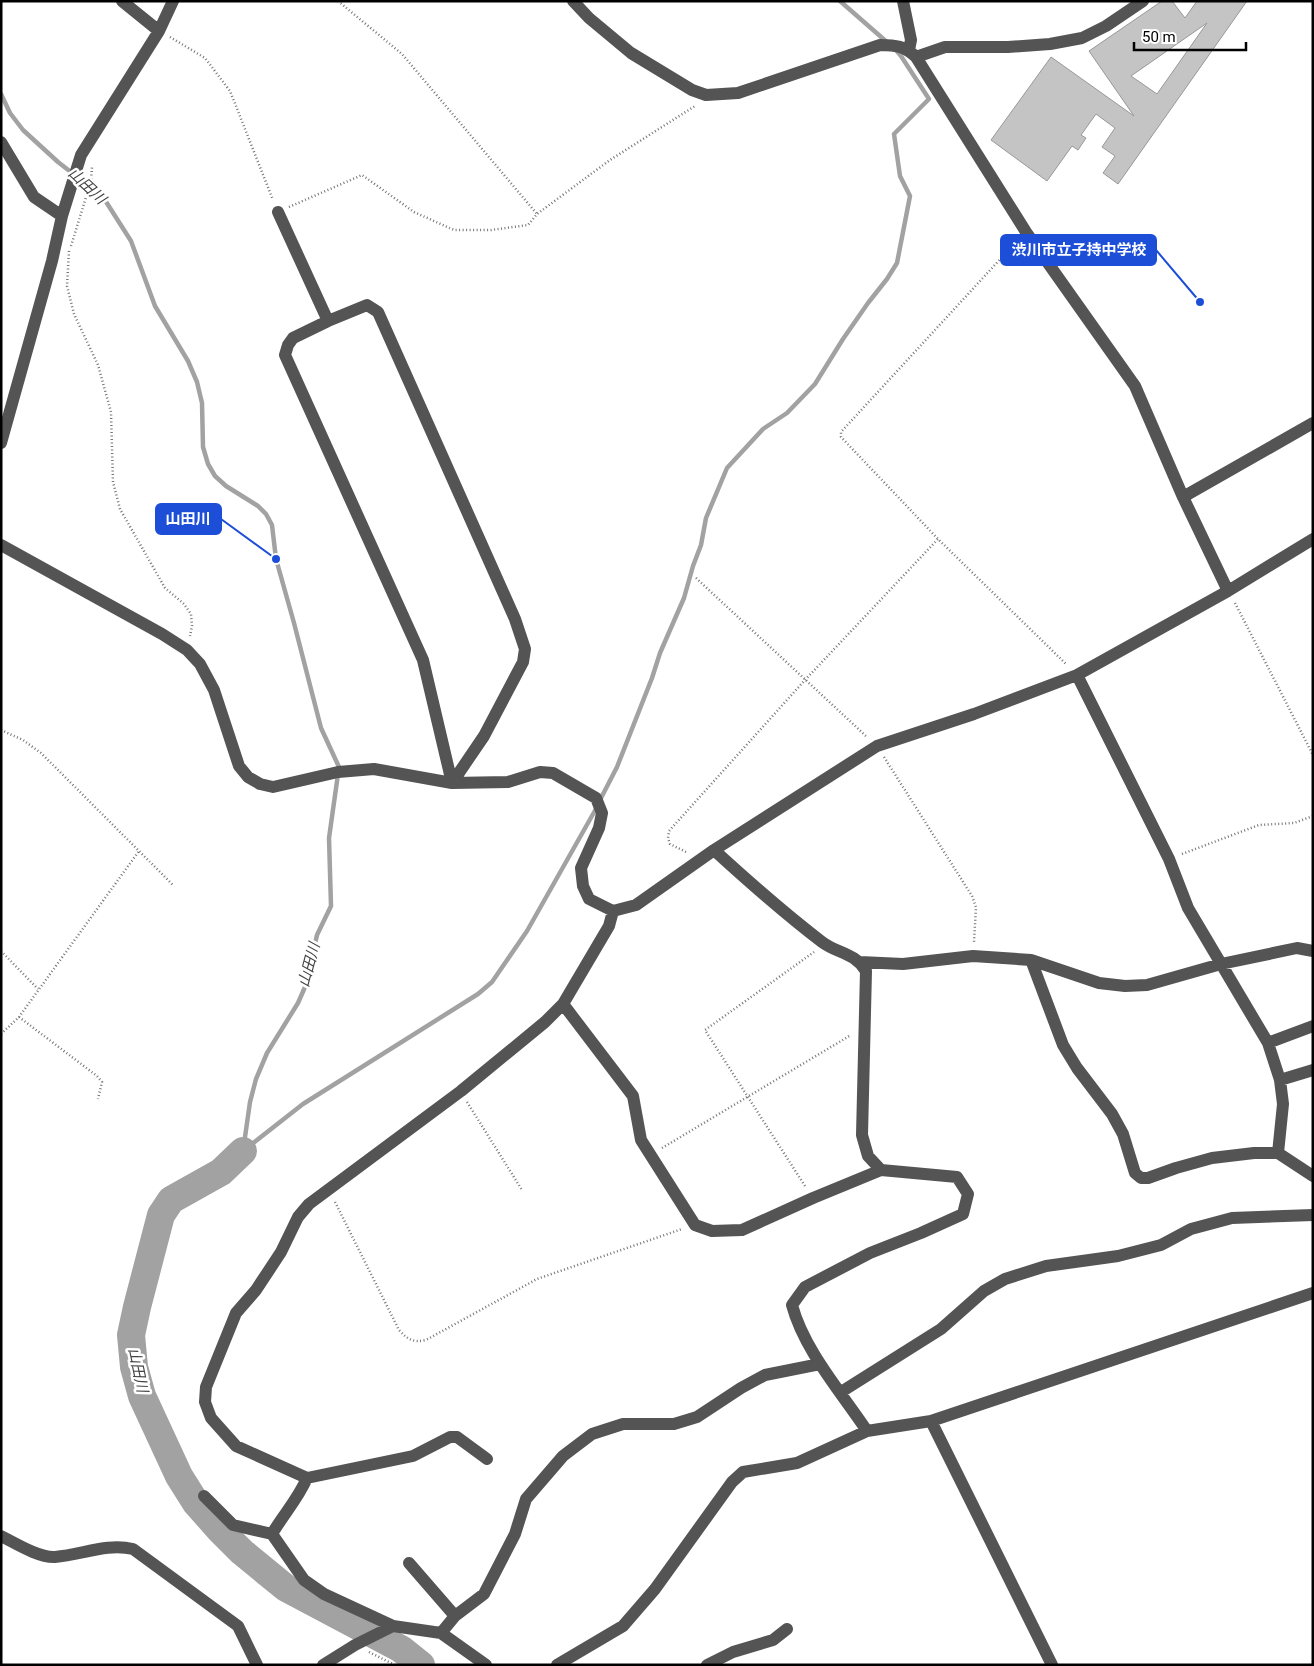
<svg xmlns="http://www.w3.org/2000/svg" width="1314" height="1666" viewBox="0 0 1314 1666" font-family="Roboto,'Noto Sans JP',sans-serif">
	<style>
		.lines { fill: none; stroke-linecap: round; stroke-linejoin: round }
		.stream { stroke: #a2a2a2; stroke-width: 4.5 }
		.river { stroke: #a2a2a2; stroke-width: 28 }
		.building { fill: #c4c4c4; stroke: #989898; fill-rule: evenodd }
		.path { stroke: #767676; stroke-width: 2.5; stroke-dasharray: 1 2.5; stroke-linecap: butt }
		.minor { stroke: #545454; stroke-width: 12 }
		.labels { text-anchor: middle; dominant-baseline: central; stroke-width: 5; stroke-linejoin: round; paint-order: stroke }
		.water-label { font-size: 15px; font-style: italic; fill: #434343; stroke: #fff }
		.leader { fill: none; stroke: #1d4ed8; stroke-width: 2 }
		.callout-dot { fill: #1d4ed8; stroke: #fff; stroke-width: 2 }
		.callout { fill: #1d4ed8; stroke: #1d4ed8; stroke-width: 2 }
		.callout-label { font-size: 15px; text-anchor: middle; font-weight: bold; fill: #fff }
	</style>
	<rect width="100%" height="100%" fill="#fff"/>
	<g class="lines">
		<!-- stream -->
		<path class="stream" d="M840,1L888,43
			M1,94L10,113L23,130L58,162L103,197L131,241L155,306L188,361L197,382L202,403L203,447L208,464L215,476L226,486L258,506L266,514L272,525L276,559L294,623L321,728L339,767L329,838L331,906L317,935L305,987L298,1003L267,1053L256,1079L250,1102L243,1151
			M600,800L617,767L652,678L660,653L684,598L693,566L701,545L706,518L727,468L763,429L787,413L815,384L843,339L868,303L887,279L897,263L910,196L900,176L894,134L929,99L901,56L896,50
			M243,1151L303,1104L478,994L492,982L527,931L597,807"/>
		<!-- river -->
		<path class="river" d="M243,1151L221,1172L171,1200L161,1215L137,1307L131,1335L134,1367L142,1396L179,1476L196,1503L219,1529L242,1552L286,1588L401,1649L421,1665"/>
	</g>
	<!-- building -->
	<path class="building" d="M1162,1H1172L1185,18L1197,1H1247L1118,184L1103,173L1115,156L1102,147L1115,128L1096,114L1081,135L1086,138L1078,150L1072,146L1047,181L991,140L1051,57L1134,116L1089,51ZM1207,23L1157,94L1131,76Z"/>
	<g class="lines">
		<!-- path -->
		<path class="path" d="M338,1L402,54L537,214
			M170,37L205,58L230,91L273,200
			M289,207L362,175L414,212L454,230H491L528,225L537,214L610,160L695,106
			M1016,242L841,432V437L938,539L1067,665
			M71,246L91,181L92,167
			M69,251L67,286L74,314L98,365L111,412L113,482L120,509L165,588L184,604L191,614L192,626L190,636
			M696,578L867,737
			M1235,603L1313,755
			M1,730L23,740L41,753L174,886
			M884,757L972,896L976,907L974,942
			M686,852L670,844L668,838L669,831L805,680L938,539
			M1182,854L1259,825L1294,823L1313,816
			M1,951L38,989
			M19,1017L97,1076L102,1082L98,1099
			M1,1034L19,1017L139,851
			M467,1102L522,1190
			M662,1148L851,1035
			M805,1186L705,1030L814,952
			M335,1202L399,1330C407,1339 413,1343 426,1340L537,1279L682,1229
			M369,1652L395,1665"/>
		<!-- minor -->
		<path class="minor" d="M122,1L159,31
			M573,1L589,18L631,53L692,90L706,95L738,93L880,45C895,45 905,46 916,57L1026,232L1135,386L1183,497L1228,591
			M903,1L911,40L909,50
			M916,57L945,47H1008L1050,44L1082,38L1106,26L1143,1
			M1,142L34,197L62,216
			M278,212L328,321
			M367,305L378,312L515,619L525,649L523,662L484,736L452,783L423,660L285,355L288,345L293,338L328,321Z
			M1,443L52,261L62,216L81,155L159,31L173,1
			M1183,497L1313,423
			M1,545L162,634L187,650L200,664L214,690L239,766L248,777L260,784L273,787L338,772L374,769L452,783L508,782L540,772L553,773L596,798L602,813L599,828L581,868L583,886L589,899L613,911L636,905L714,850L877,746L974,714L1077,675L1228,591L1313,539
			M1077,675L1169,859L1188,908L1268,1043L1280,1080L1283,1104L1278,1153
			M714,850C749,882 784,913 822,942C838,954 854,952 866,971L862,1135L868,1156L881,1170L957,1177L968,1194L963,1214L921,1233L870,1253L805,1287L792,1305C804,1350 841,1392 867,1431
			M1031,960L1063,1045L1077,1068L1112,1114L1123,1134L1135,1173L1141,1178H1148L1176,1168L1212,1158L1254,1153H1278L1313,1176
			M860,962L903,964L973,956L1031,960L1099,983L1125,986L1147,985L1221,964L1297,948L1313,951
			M563,1004L633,1096L641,1140L695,1225L712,1231L742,1230L813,1198L881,1170
			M1268,1043L1313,1026
			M1280,1080L1313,1070
			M841,1392L941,1329L984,1291L1005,1279L1046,1266L1118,1256L1161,1245L1191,1229L1232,1218L1313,1215
			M931,1421L1052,1665
			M487,1459L457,1437H450L413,1456L307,1478L236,1446L211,1418L205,1402L206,1387L236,1313L256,1290L281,1252L298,1217L309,1204L461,1091L545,1022L563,1004L609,926L613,911
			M204,1496L233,1525L272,1534L304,1580L324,1594L393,1626
			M272,1534C283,1515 298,1499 307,1478
			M1,1536C15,1543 39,1558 55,1557C82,1555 106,1543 133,1549L238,1626L257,1665
			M409,1563L455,1616
			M441,1633L455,1616L484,1594L515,1534L526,1499L563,1456L592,1434L623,1424H674L697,1417L741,1388L765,1375L820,1364
			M323,1665L355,1645L393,1626L441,1633L486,1665
			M557,1665L623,1626L655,1589L732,1482L743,1472L797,1463L867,1431L931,1421L1313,1293
			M707,1665L733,1652L773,1640L787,1629"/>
	</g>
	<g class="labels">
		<!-- water labels -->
		<g class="water-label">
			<text transform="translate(87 186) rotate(43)">山田川</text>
			<text transform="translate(309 965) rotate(-75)">山田川</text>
			<text transform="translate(138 1370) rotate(78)">山田川</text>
		</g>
	</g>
	<!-- callouts -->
	<path class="leader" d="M1200 302L1156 250M276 559L221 519"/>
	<g class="callout-dot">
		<circle cx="1200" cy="302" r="5"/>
		<circle cx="276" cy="559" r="5"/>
	</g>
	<g class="callout">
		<rect x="1001" y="235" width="155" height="30" rx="5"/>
		<rect x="156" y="504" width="65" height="30" rx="5"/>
	</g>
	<g class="callout-label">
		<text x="1079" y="255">渋川市立子持中学校</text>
		<text x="188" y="524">山田川</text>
	</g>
	<!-- border -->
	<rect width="1314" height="1666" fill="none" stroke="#000000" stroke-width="5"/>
	<!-- scale -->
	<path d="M1134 42v8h112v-8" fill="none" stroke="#000000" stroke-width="2.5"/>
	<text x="1142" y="42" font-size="15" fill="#000000" stroke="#ffffff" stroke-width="4" paint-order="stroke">50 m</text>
</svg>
